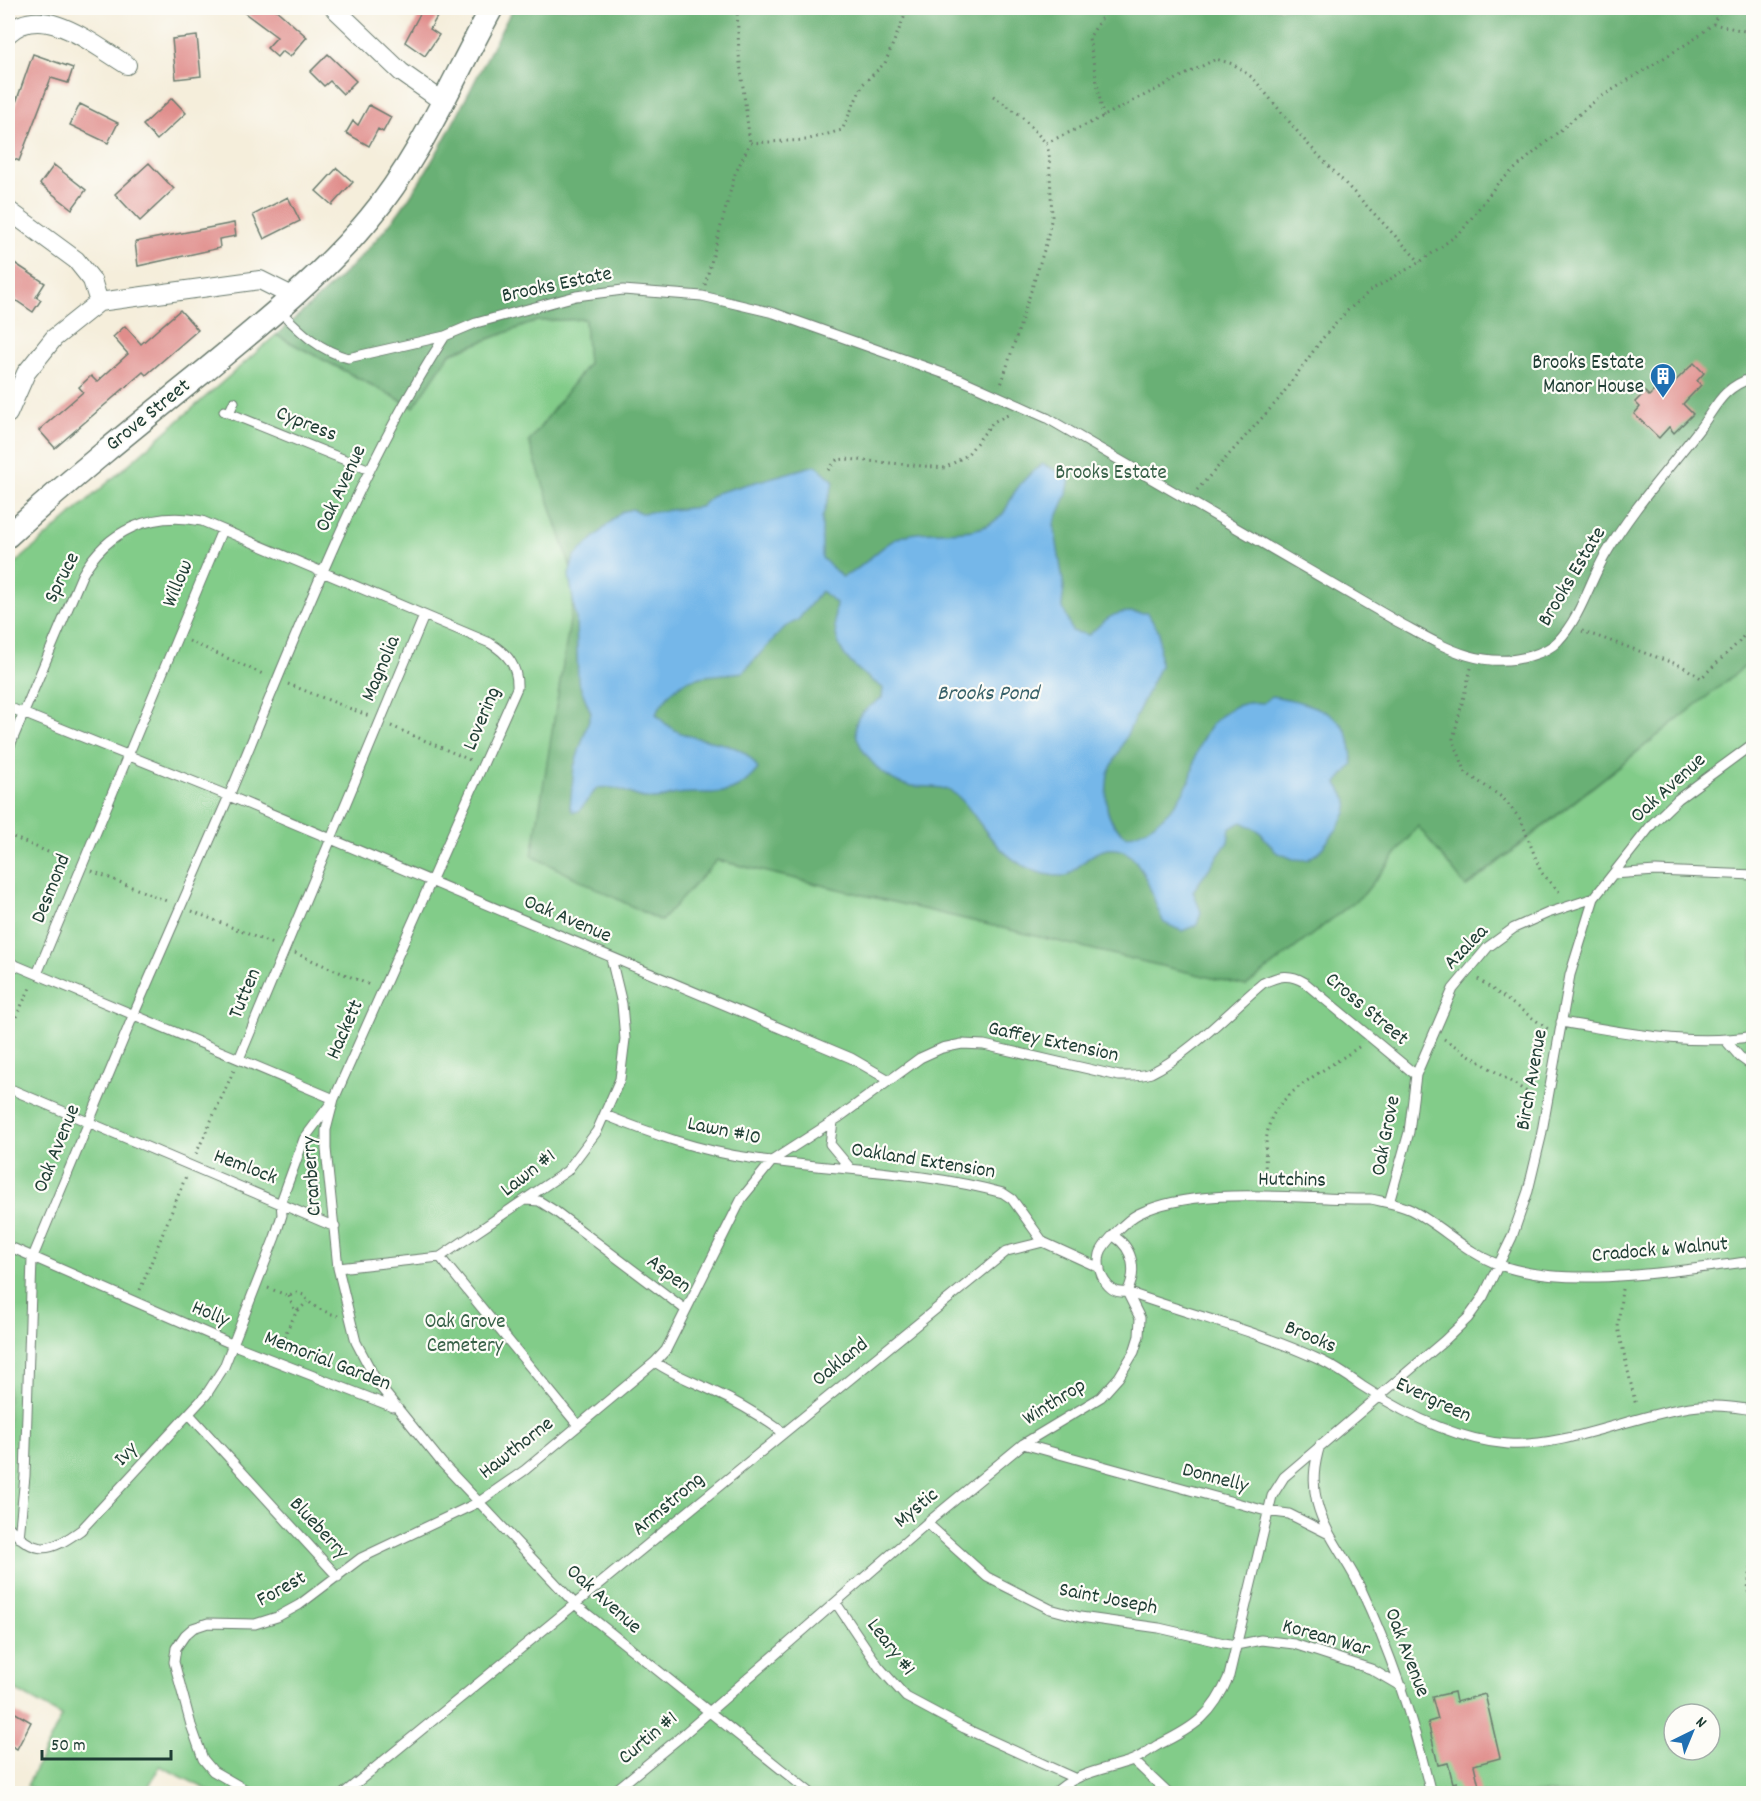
<svg xmlns="http://www.w3.org/2000/svg" width="1761" height="1801" viewBox="0 0 1761 1801" font-family="Dekko,sans-serif">
	<style>
		.green { fill: #82cc89; stroke: #50845e; stroke-width: 1.5; fill-rule: evenodd }
		.forest { fill: #69b075; stroke: #447654; stroke-width: 1.5 }
		.water { fill: #74b7e9; stroke: #4a7a8e; stroke-width: 1.5 }
		.building { fill: #e08d8b }
		.lines { fill: none; stroke-linecap: round; stroke-linejoin: round }
		.service-casing { stroke: #6a7b6e; stroke-width: 11 }
		.minor-casing { stroke: #6a7b6e; stroke-width: 20 }
		.tertiary-casing { stroke: #6a7b6e; stroke-width: 25 }
		.path { stroke: #6a7b6e; stroke-width: 3; stroke-dasharray: 1.5 4.5; stroke-linecap: butt }
		.service { stroke: #fff; stroke-width: 9 }
		.minor { stroke: #fff; stroke-width: 18 }
		.tertiary { stroke: #fff; stroke-width: 22 }
		.labels { text-anchor: middle; dominant-baseline: central; stroke-width: 4.5; stroke-linejoin: round; paint-order: stroke }
		.street-label { font-size: 21px; fill: #1f3d34; stroke: #fdfcf7 }
		.poi-label { font-size: 21px; fill: #1f3d34; stroke: #fdfcf7; text-anchor: end }
		.park-label { font-size: 21px; fill: #386149; stroke: #fdfcf7 }
		.water-label { font-size: 22px; font-style: italic; fill: #39626a; stroke: #fdfcf7 }
	</style>
	<rect width="100%" height="100%" fill="#fdfcf7"/>
	<filter id="ink" filterUnits="userSpaceOnUse"><feTurbulence type="fractalNoise" baseFrequency=".0167" numOctaves="2"/><feDisplacementMap in="SourceGraphic" scale="12" xChannelSelector="R" yChannelSelector="G"/><feConvolveMatrix kernelMatrix="1 2 1 2 8 2 1 2 1" color-interpolation-filters="sRGB"/></filter>
	<filter id="wash" filterUnits="userSpaceOnUse"><feTurbulence type="fractalNoise" baseFrequency=".008" numOctaves="4" result="noise"/><feDisplacementMap in="SourceGraphic" scale="24" xChannelSelector="R" yChannelSelector="G"/><feGaussianBlur stdDeviation="1.35" result="paint"/><feColorMatrix in="noise" values="0 0 0 0 0 0 0 0 0 0 0 0 0 0 0 0 0 1.4 0 .05"/><feComposite in="paint" operator="in"/></filter>
	<g filter="url(#wash)">
		<rect width="100%" height="100%" fill="#f5eedb"/>
		<!-- green -->
		<path class="green" d="M585,319L588,363L529,442L716,860L1246,986L1364,894L1419,825L1467,887L1753,660V1793L216,1794L160,1766L145,1793H41L27,1786L62,1716L8,1686V570L276,335L413,407L450,354L537,321ZM1674,1714H1710V1750H1674Z"/>
		<!-- forest -->
		<path class="forest" d="M513,8H1753V660L1466,887L1418,826L1364,894L1246,986L717,860L661,921L532,856L576,583L529,442L588,364L585,319L537,321L450,353L414,407L276,335C320,297 363,259 399,212C442,153 478,72 513,8Z"/>
		<!-- water -->
		<path class="water" d="M1043,464L1070,478L1067,494L1054,524L1064,588L1062,605L1072,631L1089,635C1113,612 1114,611 1147,613L1159,631L1160,666L1108,774C1105,801 1103,821 1127,836C1156,829 1175,809 1189,782C1193,774 1193,764 1196,755C1206,724 1228,699 1263,703L1272,696C1297,700 1339,709 1348,736C1351,745 1351,755 1353,764L1337,783L1348,802L1346,813L1337,829L1320,851L1307,860L1293,859L1276,852L1259,831L1242,822L1230,828L1228,842L1193,891L1201,912L1197,925L1182,931L1164,923C1150,898 1141,831 1096,853C1085,859 1077,869 1067,876C1029,878 1002,855 981,825C972,814 967,803 955,794C939,783 924,789 906,785C884,781 846,742 858,718C862,710 875,703 882,698L883,688C848,664 829,649 836,603L821,591L798,620L785,627L743,672C701,678 679,671 656,714C660,718 665,724 670,727C696,746 742,735 758,769C732,802 713,790 678,794C669,795 659,800 651,799C628,797 623,785 597,788L579,811L573,812L570,807L574,767L591,713L578,681L576,619L569,575L574,557L621,512L632,509L641,513L700,507L716,493L816,465L834,481L822,518V558L842,577C864,569 877,547 898,538C927,525 965,540 993,522C1006,515 1007,505 1014,493C1021,482 1032,471 1043,464Z"/>
		<g id="blocks">
			<!-- building -->
			<path class="building" d="M238,8H274L307,37L290,57L282,51L277,57L267,48L277,37Z
				M423,8L437,17L430,29L439,35L425,56L405,42Z
				M197,36L201,76L176,79L172,39Z
				M33,54L73,68L68,83L51,78L19,161L8,156V125Z
				M328,54L356,81L343,94L330,81L324,86L310,72Z
				M172,98L186,113L157,140L143,125Z
				M80,104L118,123L108,143L70,125Z
				M369,105L391,117L383,132L378,129L369,146L346,133L353,121L358,125Z
				M149,163L174,189L140,221L115,194Z
				M54,165L86,190L72,209L40,184Z
				M337,168L353,182L332,205L316,191Z
				M288,197L300,221L264,239L253,215Z
				M234,223L236,236L219,239L220,248L138,266L135,242Z
				M13,262L45,283L36,297L41,300L33,312L8,295V270Z
				M180,310L198,330L146,375L143,372L55,448L39,430L83,392L79,387L91,376L97,382L128,354L113,337L125,326L141,344Z
				M1694,363L1704,373L1697,381L1701,385L1683,404L1693,414L1674,433L1669,427L1659,438L1634,414L1640,407L1635,402L1645,392L1649,396L1662,383L1668,388Z
				M1454,1692L1456,1702L1485,1694L1500,1758L1474,1765L1481,1794H1460L1457,1782L1453,1783L1448,1763L1438,1765L1428,1722L1438,1719L1432,1697Z
				M12,1711L31,1722L17,1749L8,1744V1719Z"/>
		</g>
	</g>
	<g filter="url(#ink)">
		<use href="#blocks" fill-opacity="0" stroke="#6a7b6e" stroke-width="1.5"/>
		<g class="lines">
			<!-- service casing -->
			<g class="service-casing">
				<path id="service" d="M279,310C300,331 318,350 348,358L445,336L476,323L576,296L623,290L702,296L774,313L962,380L1047,418L1398,622C1441,645 1480,671 1530,656C1540,653 1551,649 1558,641C1580,618 1589,584 1604,557C1630,512 1665,473 1697,432C1717,407 1719,389 1754,377
					M445,336C353,479 295,640 229,796L851,1058L889,1080
					M224,411L370,470
					M229,413L234,402
					M8,707L229,796L133,1016L32,1259L25,1476L19,1538
					M8,750L82,575C107,530 151,511 202,521L490,643C508,654 518,666 517,688L334,1099L326,1130V1149L338,1268L356,1342L378,1384L442,1463L576,1605L812,1794
					M1613,874L1656,871L1754,875
					M8,962L334,1099
					M37,974L222,530
					M1561,1022C1624,1032 1690,1047 1754,1036
					M1726,1041L1740,1057L1754,1067
					M239,1059L424,616
					M8,1088L335,1227
					M605,1115C652,1134 700,1151 750,1158C834,1171 920,1170 1003,1193L1012,1199L1043,1242
					M833,1122L830,1144L850,1168
					M526,1200L539,1201L555,1211L686,1310
					M1389,1203L1409,1132L1416,1075L1453,989L1488,947L1514,928L1548,913L1594,898
					M1115,1237C1134,1249 1137,1273 1127,1292
					M1043,1242L1100,1268
					M8,1246L234,1345L393,1407
					M440,1257L577,1424
					M1754,1261C1681,1270 1569,1290 1500,1265C1466,1253 1442,1226 1411,1210C1399,1204 1384,1202 1371,1199C1305,1200 1197,1184 1138,1214C1128,1219 1103,1243 1100,1254C1096,1272 1107,1295 1127,1292C1191,1315 1258,1331 1320,1360C1335,1367 1348,1376 1362,1386C1405,1414 1456,1440 1508,1444C1564,1448 1635,1415 1690,1407C1711,1404 1733,1407 1754,1410
					M338,1268L440,1257L567,1171L597,1131L620,1079L625,1039L622,1004L611,958
					M655,1362C674,1375 694,1382 715,1392C739,1403 762,1417 784,1433L1007,1251L1043,1242
					M189,1414L338,1577
					M1023,1444L1266,1511L1289,1514L1329,1534
					M1320,1445C1314,1465 1312,1482 1317,1503C1325,1535 1348,1560 1361,1589C1392,1655 1414,1722 1431,1794
					M927,1523L987,1577L1050,1609L1080,1617L1159,1628L1224,1643L1236,1645L1261,1640L1294,1644L1371,1669L1402,1687
					M8,1526C36,1557 50,1552 81,1530L206,1395L224,1367L275,1237L282,1215L281,1202L304,1139L331,1103
					M836,1603L879,1667L906,1697L964,1728L1074,1778
					M1133,1760L1169,1794
					M253,1794L213,1771L203,1759L191,1725L174,1662L176,1648L185,1635L193,1628L208,1623L255,1624L277,1617L299,1605L361,1558L479,1502L525,1470L655,1362L666,1350L742,1198L773,1160L838,1118L920,1058L942,1048L962,1044L984,1045L1119,1076C1129,1076 1141,1077 1151,1073C1187,1056 1232,1009 1263,983C1279,976 1289,973 1304,982L1416,1075
					M343,1794L784,1433
					M611,1794L678,1739L927,1523L1023,1444L1101,1397L1119,1377L1134,1352L1139,1336L1140,1318L1127,1292
					M1054,1794C1074,1773 1103,1770 1130,1761C1140,1758 1149,1750 1158,1745C1195,1727 1213,1715 1229,1676L1272,1496L1284,1477L1444,1341L1468,1318L1483,1297L1512,1237L1528,1191L1541,1137L1570,975L1594,898L1653,823L1678,799L1754,743"/>
			</g>
			<!-- minor casing -->
			<g class="minor-casing">
				<path id="minor" d="M334,8L401,72L442,101
					M8,34C42,0 95,46 127,65
					M8,210L76,260L92,280L99,302
					M8,414L26,373L54,338L99,302L260,280L292,296"/>
			</g>
			<!-- tertiary casing -->
			<g class="tertiary-casing">
				<path id="tertiary" d="M8,536C70,479 136,426 202,373C260,325 321,277 369,219C421,157 453,78 492,8"/>
			</g>
			<!-- path -->
			<path class="path" d="M737,8L739,55L750,143
				M1713,24L1754,33
				M993,96L1019,114L1046,143L1049,153L1052,216L1046,244L1001,385
				M1103,117L1089,38L1108,8
				M1046,143L1092,122L1216,59L1233,64L1253,78L1306,142L1420,262
				M705,285L735,174L750,143L806,140L842,130L863,84L885,63L908,8
				M828,470L837,460L846,459L945,468L967,455L993,422L1008,415
				M1197,490L1279,399L1322,339L1346,312L1371,290L1420,262L1461,232L1498,183L1596,100L1696,38L1713,24L1721,8
				M1582,631L1682,666L1701,678L1739,642L1754,622
				M189,641L265,675
				M1471,668L1453,739L1466,773L1503,798L1521,820L1541,872L1562,895
				M288,684L369,716
				M391,726L470,760
				M8,835L69,861
				M92,871L169,902
				M192,911L275,945
				M295,953L372,986
				M1478,979L1548,1029
				M8,1033L31,986
				M1444,1039L1535,1097
				M196,1154L234,1070
				M1265,1185C1266,1164 1263,1134 1273,1115C1288,1087 1334,1065 1360,1046
				M268,1288L289,1296L296,1293L304,1295C310,1307 325,1312 338,1316
				M1622,1289L1618,1327L1636,1406
				M140,1290L186,1176
				M289,1296L294,1309L299,1310L307,1302
				M282,1349L287,1330L298,1309
				M1754,1425L1748,1441L1754,1503
				M1754,1550L1748,1588L1754,1628"/>
			<!-- service -->
			<use href="#service" class="service"/>
			<!-- minor -->
			<use href="#minor" class="minor"/>
			<!-- tertiary -->
			<use href="#tertiary" class="tertiary"/>
		</g>
	</g>
	<!-- icons -->
	<defs>
		<g id="building-pin" transform="scale(1.35)"><path d="M0 17L-7.5 6A9.5 9.5 0 1 1 7.5 6Z" fill="#1f6fb2" stroke="#fdfcf7"/><path d="M-4-6H4V6H1V3H-1V6H-4ZM-2.5-4.3h1.7v1.8h-1.7ZM.8-4.3h1.7v1.8H.8ZM-2.5-1h1.7V.8h-1.7ZM.8-1h1.7V.8H.8Z" fill="#fff"/></g>
	</defs>
	<g fill-rule="evenodd">
		<use href="#building-pin" x="1663" y="376"/>
	</g>
	<g class="labels">
		<!-- street labels -->
		<g class="street-label">
			<text transform="translate(557 286) rotate(-12)">Brooks Estate</text>
			<text transform="translate(149 416) rotate(-39)">Grove Street</text>
			<text transform="translate(306 425) rotate(22)">Cypress</text>
			<text transform="translate(342 489) rotate(-65)">Oak Avenue</text>
			<text transform="translate(1573 577) rotate(-59)">Brooks Estate</text>
			<text transform="translate(63 578) rotate(-63)">Spruce</text>
			<text transform="translate(179 584) rotate(-67)">Willow</text>
			<text transform="translate(382 669) rotate(-67)">Magnolia</text>
			<text transform="translate(483 719) rotate(-67)">Lovering</text>
			<text transform="translate(1669 789) rotate(-42)">Oak Avenue</text>
			<text transform="translate(52 889) rotate(-68)">Desmond</text>
			<text transform="translate(567 920) rotate(23)">Oak Avenue</text>
			<text transform="translate(1467 948) rotate(-46)">Azalea</text>
			<text transform="translate(246 994) rotate(-67)">Tutten</text>
			<text transform="translate(1366 1010) rotate(40)">Cross Street</text>
			<text transform="translate(346 1030) rotate(-66)">Hackett</text>
			<text transform="translate(1053 1043) rotate(12)">Gaffey Extension</text>
			<text transform="translate(1533 1080) rotate(-80)">Birch Avenue</text>
			<text transform="translate(724 1132) rotate(12)">Lawn #10</text>
			<text transform="translate(1387 1136) rotate(-79)">Oak Grove</text>
			<text transform="translate(58 1149) rotate(-68)">Oak Avenue</text>
			<text transform="translate(923 1162) rotate(9)">Oakland Extension</text>
			<text transform="translate(245 1168) rotate(21)">Hemlock</text>
			<text transform="translate(529 1174) rotate(-38)">Lawn #1</text>
			<text transform="translate(313 1176) rotate(-94)">Cranberry</text>
			<text transform="translate(1292 1181) rotate(1)">Hutchins</text>
			<text transform="translate(1660 1251) rotate(-5)">Cradock &amp; Walnut</text>
			<text transform="translate(668 1275) rotate(37)">Aspen</text>
			<text transform="translate(210 1315) rotate(23)">Holly</text>
			<text transform="translate(1310 1338) rotate(23)">Brooks</text>
			<text transform="translate(327 1362) rotate(21)">Memorial Garden</text>
			<text transform="translate(841 1363) rotate(-39)">Oakland</text>
			<text transform="translate(1433 1401) rotate(25)">Evergreen</text>
			<text transform="translate(1055 1403) rotate(-32)">Winthrop</text>
			<text transform="translate(517 1449) rotate(-38)">Hawthorne</text>
			<text transform="translate(127 1455) rotate(-47)">Ivy</text>
			<text transform="translate(1215 1479) rotate(15)">Donnelly</text>
			<text transform="translate(669 1505) rotate(-40)">Armstrong</text>
			<text transform="translate(917 1509) rotate(-40)">Mystic</text>
			<text transform="translate(318 1529) rotate(47)">Blueberry</text>
			<text transform="translate(282 1590) rotate(-29)">Forest</text>
			<text transform="translate(603 1600) rotate(42)">Oak Avenue</text>
			<text transform="translate(1108 1600) rotate(11)">Saint Joseph</text>
			<text transform="translate(1326 1639) rotate(16)">Korean War</text>
			<text transform="translate(890 1648) rotate(53)">Leary #1</text>
			<text transform="translate(1406 1653) rotate(69)">Oak Avenue</text>
			<text transform="translate(649 1739) rotate(-40)">Curtin #1</text>
		</g>
		<!-- poi labels -->
		<g class="poi-label">
			<text x="1644" y="364">Brooks Estate<tspan x="1644" dy="24">Manor House</tspan></text>
		</g>
		<!-- park labels -->
		<g class="park-label">
			<text x="1111" y="474">Brooks Estate</text>
			<text x="465" y="1323">Oak Grove<tspan x="465" dy="24">Cemetery</tspan></text>
		</g>
		<!-- water labels -->
		<g class="water-label">
			<text x="988" y="694">Brooks Pond</text>
		</g>
	</g>
	<!-- margin -->
	<rect width="1761" height="1801" fill="none" stroke="#fdfcf7" stroke-width="30"/>
	<!-- north arrow -->
	<g transform="translate(1692 1732) rotate(43)"><circle r="28" fill="#fdfcf7" stroke="#a4b0a9" stroke-width="1.5"/>
	<path d="M0-4.5L10 22L0 15L-10 22Z" fill="#1f6fb2"/>
	<text y="-9" font-size="16" font-weight="bold" text-anchor="middle" fill="#1f3d34">N</text>
	</g>
	<!-- scale -->
	<path d="M42 1750v9h129v-9" fill="none" stroke="#1f3d34" stroke-width="3"/>
	<text x="51" y="1750" font-size="18" fill="#1f3d34" stroke="#fdfcf7" stroke-width="4.5" paint-order="stroke">50 m</text>
</svg>
